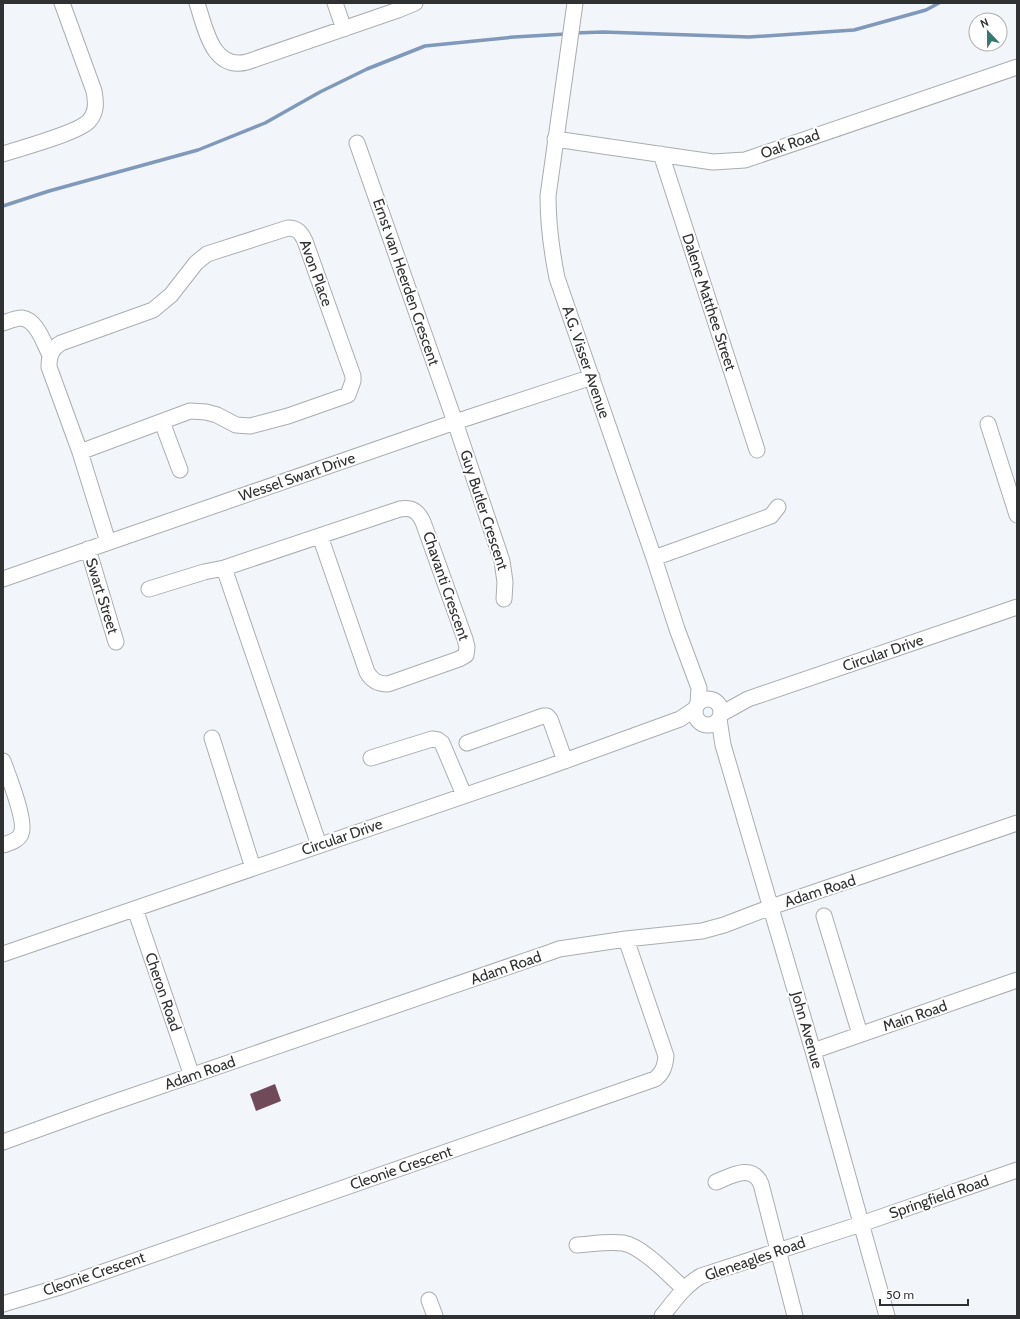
<svg xmlns="http://www.w3.org/2000/svg" width="1020" height="1319" viewBox="0 0 1020 1319" font-family="Cabin,sans-serif">
	<style>
		.lines { fill: none; stroke-linecap: round; stroke-linejoin: round }
		.stream { stroke: #8098ba; stroke-width: 3.5 }
		.building { fill: #714a59 }
		.minor-casing { stroke: #aaadb0; stroke-width: 17 }
		.minor { stroke: #fff; stroke-width: 15 }
		.labels { text-anchor: middle; dominant-baseline: central; stroke-width: 4; stroke-linejoin: round; paint-order: stroke }
		.street-label { font-size: 15px; fill: #303132; stroke: #fff }
	</style>
	<rect width="100%" height="100%" fill="#f2f5f9"/>
	<g class="lines">
		<!-- stream -->
		<path class="stream" d="M574,33L603,32L749,37L854,30L926,10L939,3
			M3,206L49,191L198,150L265,123L320,92L367,69L425,46L514,37L566,34"/>
	</g>
	<!-- building -->
	<path class="building" d="M275,1084L281,1101L256,1111L250,1094Z"/>
	<g class="lines">
		<!-- minor casing -->
		<g class="minor-casing">
			<path id="minor" d="M197,3C205,27 212,71 247,62L398,10L415,3
				M335,3L344,29
				M575,3L548,196C548,226 551,248 557,278L654,558L677,629L699,688L698,704
				M555,139L713,162L745,160L1017,67
				M357,143L455,422L502,561L505,582L504,599
				M3,154C21,148 78,133 89,121C97,112 96,102 94,91L62,3
				M661,154L757,450
				M3,323C9,321 16,318 22,318C37,320 44,344 50,355
				M162,422L180,470
				M988,424L1017,515
				M80,452L190,411L206,412L217,415L236,425L250,426L288,416L348,395L353,381V376L305,241C301,233 298,228 288,228L207,254L196,263L171,295L153,310L61,343C51,349 49,356 49,367L80,452L108,542
				M88,549L116,642
				M654,558L771,516L778,507
				M224,568L319,845
				M3,579L455,422L592,377
				M149,589L204,572L224,568L400,509C412,507 418,511 423,522L465,639L467,647L466,655L459,659L388,684C378,684 372,681 367,672L320,536
				M695 712a13 13 0 1 1 26 0a13 13 0 1 1-26 0Z
				M721,714L748,699L1017,607
				M719,719L723,745L813,1051L887,1316
				M212,738L253,868
				M467,743L543,716H547L550,719L565,761
				M371,758L432,739L438,740L442,743L464,795
				M3,761C8,775 27,822 21,834C18,841 9,843 3,845
				M135,909L192,1076
				M824,916L860,1034
				M3,954L545,768L680,719L695,709
				M813,1051L1017,980
				M3,1142L100,1107L551,952L559,949L626,939L702,931L724,925L771,907L1017,823
				M716,1182C731,1176 752,1163 761,1184L795,1316
				M577,1245C592,1244 608,1241 623,1243C642,1246 670,1276 684,1289
				M429,1300L435,1316
				M3,1304L63,1286L655,1079C663,1073 665,1066 666,1056L626,939
				M662,1316C674,1301 685,1285 701,1276L861,1224L1017,1170"/>
		</g>
		<!-- minor -->
		<use href="#minor" class="minor"/>
	</g>
	<g class="labels">
		<!-- street labels -->
		<g class="street-label">
			<text transform="translate(790 144) rotate(-19)">Oak Road</text>
			<text transform="translate(316 273) rotate(70)">Avon Place</text>
			<text transform="translate(406 282) rotate(71)">Ernst van Heerden Crescent</text>
			<text transform="translate(709 302) rotate(72)">Dalene Matthee Street</text>
			<text transform="translate(586 362) rotate(71)">A.G. Visser Avenue</text>
			<text transform="translate(297 477) rotate(-19)">Wessel Swart Drive</text>
			<text transform="translate(484 510) rotate(72)">Guy Butler Crescent</text>
			<text transform="translate(446 586) rotate(71)">Chavanti Crescent</text>
			<text transform="translate(102 596) rotate(73)">Swart Street</text>
			<text transform="translate(883 653) rotate(-19)">Circular Drive</text>
			<text transform="translate(342 837) rotate(-19)">Circular Drive</text>
			<text transform="translate(820 891) rotate(-18)">Adam Road</text>
			<text transform="translate(506 968) rotate(-19)">Adam Road</text>
			<text transform="translate(163 992) rotate(71)">Cheron Road</text>
			<text transform="translate(915 1016) rotate(-19)">Main Road</text>
			<text transform="translate(807 1030) rotate(74)">John Avenue</text>
			<text transform="translate(200 1073) rotate(-19)">Adam Road</text>
			<text transform="translate(401 1168) rotate(-19)">Cleonie Crescent</text>
			<text transform="translate(939 1197) rotate(-19)">Springfield Road</text>
			<text transform="translate(755 1259) rotate(-19)">Gleneagles Road</text>
			<text transform="translate(94 1274) rotate(-19)">Cleonie Crescent</text>
		</g>
	</g>
	<!-- border -->
	<rect width="1020" height="1319" fill="none" stroke="#303132" stroke-width="8"/>
	<!-- north arrow -->
	<g transform="translate(988 32) rotate(338)"><circle r="19" fill="#ffffff" stroke="#acadad"/>
	<path d="M0-3L7 15L0 10L-7 15Z" fill="#34796e"/>
	<text y="-6" font-size="11" font-weight="bold" text-anchor="middle" fill="#303132">N</text>
	</g>
	<!-- scale -->
	<path d="M880 1299v6h88v-6" fill="none" stroke="#303132" stroke-width="2"/>
	<text x="886" y="1299" font-size="12" fill="#303132" stroke="#ffffff" stroke-width="3" paint-order="stroke">50 m</text>
</svg>
